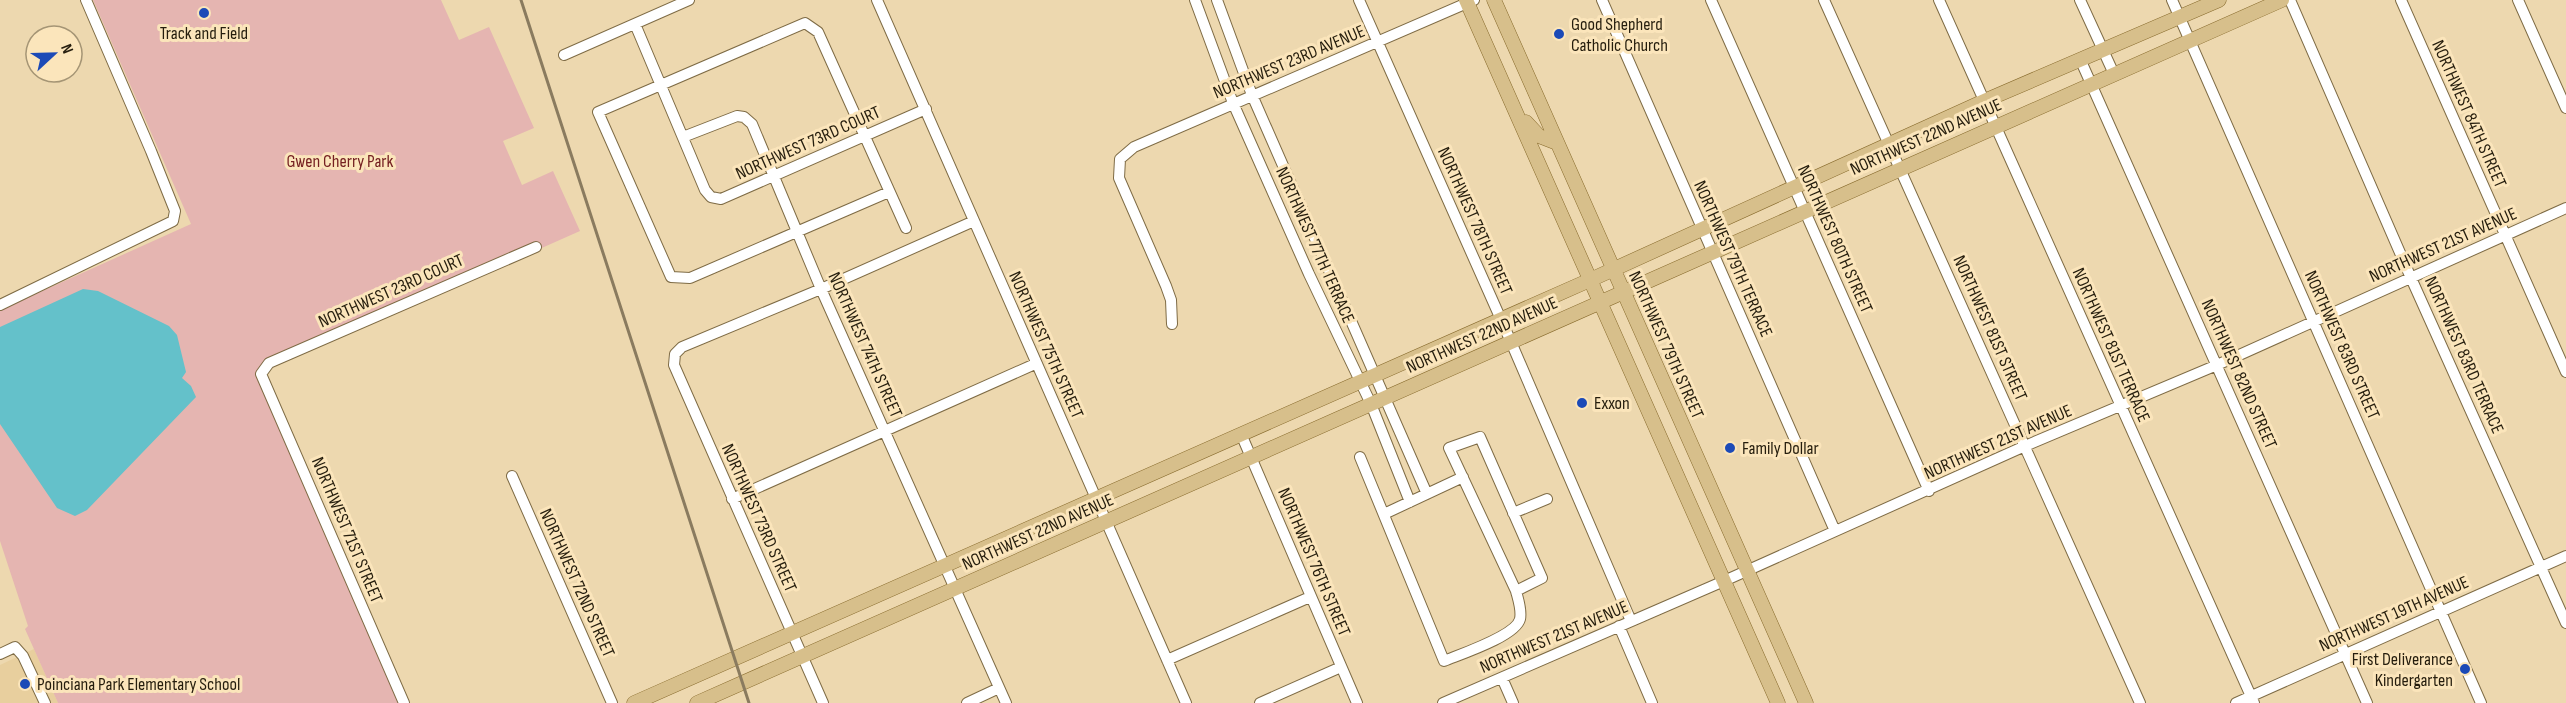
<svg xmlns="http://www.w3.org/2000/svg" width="2566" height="703" viewBox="0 0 2566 703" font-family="'Sofia Sans Condensed',sans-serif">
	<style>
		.built { fill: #e8cf9e }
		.green { fill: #e5b5b1 }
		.water { fill: #64c1ca }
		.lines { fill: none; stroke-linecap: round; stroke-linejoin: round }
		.minor-casing { stroke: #7e6b45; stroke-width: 12 }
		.major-casing { stroke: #876a2c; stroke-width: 15 }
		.minor { stroke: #fff; stroke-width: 10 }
		.major { stroke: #d7bf8b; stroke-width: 14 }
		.rail { stroke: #8a7b5f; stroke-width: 3 }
		.poi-dot { fill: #1c4ab7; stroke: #fbe5bb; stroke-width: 2 }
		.labels { text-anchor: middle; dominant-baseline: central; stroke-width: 6; stroke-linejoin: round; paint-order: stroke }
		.poi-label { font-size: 18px; fill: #251d0d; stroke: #fbe5bb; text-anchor: start }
		.street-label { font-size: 18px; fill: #251d0d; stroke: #fbe5bb }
		.park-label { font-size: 18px; fill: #752022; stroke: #fbe5bb }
	</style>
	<rect width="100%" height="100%" fill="#edd8af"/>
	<!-- built -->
	<path class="built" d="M34,649L58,703H0V665Z"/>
	<!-- green -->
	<path class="green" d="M93,0H441L459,40L489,27L534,128L503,141L522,185L553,171L580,231L258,374L405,703H58L25,629L28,626L0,541V310L191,224Z"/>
	<!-- water -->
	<path class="water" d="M83,289L98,291L169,326L177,335L186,372L182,378L191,386L196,397L87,510L75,516L57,508L0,424V327Z"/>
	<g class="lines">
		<!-- minor casing -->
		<g class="minor-casing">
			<path id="minor" d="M877,0L1186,703
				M1195,0L1233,103L1309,274L1371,404L1410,502
				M1217,0L1252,95L1427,494
				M1359,0L1511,342L1631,621
				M1602,0L1835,531
				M1711,0L1929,491
				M1824,0L2140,703
				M1939,0L2254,703
				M2080,0L2114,74
				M2172,0L2481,703
				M2290,0L2411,278L2566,623
				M2401,0L2566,372
				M2518,0L2566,108
				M635,24L705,190L711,197L721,199L926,109
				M564,55L689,0
				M2080,59L2367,703
				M683,137L737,116L744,117L752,124L821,289L1006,703
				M889,192L690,278L671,277L598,112L805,23L818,32L906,228
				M0,305L173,221L175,211L151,151L86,0
				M1172,324L1171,300L1166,286L1119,178L1120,159L1134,147L1474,0
				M1241,434L1357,703
				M1360,457L1444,661C1461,654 1516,636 1520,619C1522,610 1518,599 1516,591L1449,448L1480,437L1542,578L1516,591
				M512,476L612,703
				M732,499L1035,364
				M1513,513L1547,499
				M1384,514L1463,477
				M1619,626L1652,703
				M0,654L15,647L23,656L45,703
				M1167,660L1310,597
				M1502,678L1513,703
				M404,703L261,374L269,363L536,247
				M823,703L674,365L675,354L682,347L821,289L974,221
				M967,703L999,688
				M1260,703L1341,667
				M1443,703L1724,581L2025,446L2217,365L2566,208
				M2236,703L2566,556"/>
		</g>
		<!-- major casing -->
		<g class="major-casing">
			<path id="major" d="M1466,0L1778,703
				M1494,0L1806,703
				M1526,122L1539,136L1557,143
				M634,703L1590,280L1984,101L2219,0
				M697,703L2282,0"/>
		</g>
		<!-- minor -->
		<use href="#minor" class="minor"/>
		<!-- major -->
		<use href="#major" class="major"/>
		<!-- rail -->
		<path class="rail" d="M521,0L749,703"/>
	</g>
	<!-- markers -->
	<g class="poi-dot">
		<circle cx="204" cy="13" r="6"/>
		<circle cx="1559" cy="34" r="6"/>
		<circle cx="1582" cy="403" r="6"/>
		<circle cx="1730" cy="448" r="6"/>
		<circle cx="2465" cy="669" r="6"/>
		<circle cx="25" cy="684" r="6"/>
	</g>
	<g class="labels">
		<!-- poi labels -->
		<g class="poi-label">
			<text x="1571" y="24">Good Shepherd<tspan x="1571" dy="21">Catholic Church</tspan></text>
			<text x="204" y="33" text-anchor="middle">Track and Field</text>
			<text x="1594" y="403">Exxon</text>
			<text x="1742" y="448">Family Dollar</text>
			<text x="2453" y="659" text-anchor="end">First Deliverance<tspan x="2453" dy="21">Kindergarten</tspan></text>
			<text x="37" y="684">Poinciana Park Elementary School</text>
		</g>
		<!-- street labels -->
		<g class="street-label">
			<text transform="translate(1289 62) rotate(-23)">NORTHWEST 23RD AVENUE</text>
			<text transform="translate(2469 114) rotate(66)">NORTHWEST 84TH STREET</text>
			<text transform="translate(1926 137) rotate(-24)">NORTHWEST 22ND AVENUE</text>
			<text transform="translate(808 143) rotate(-24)">NORTHWEST 73RD COURT</text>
			<text transform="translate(1475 221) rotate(66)">NORTHWEST 78TH STREET</text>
			<text transform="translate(1835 239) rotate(66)">NORTHWEST 80TH STREET</text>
			<text transform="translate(1315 245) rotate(66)">NORTHWEST 77TH TERRACE</text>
			<text transform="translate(2443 245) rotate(-24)">NORTHWEST 21ST AVENUE</text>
			<text transform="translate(1733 259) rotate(66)">NORTHWEST 79TH TERRACE</text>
			<text transform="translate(391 291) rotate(-24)">NORTHWEST 23RD COURT</text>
			<text transform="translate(1990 328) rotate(66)">NORTHWEST 81ST STREET</text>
			<text transform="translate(1482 335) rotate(-24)">NORTHWEST 22ND AVENUE</text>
			<text transform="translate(865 345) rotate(66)">NORTHWEST 74TH STREET</text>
			<text transform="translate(1046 345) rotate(66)">NORTHWEST 75TH STREET</text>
			<text transform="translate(1666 345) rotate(66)">NORTHWEST 79TH STREET</text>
			<text transform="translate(2111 345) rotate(66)">NORTHWEST 81ST TERRACE</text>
			<text transform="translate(2342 345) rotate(66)">NORTHWEST 83RD STREET</text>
			<text transform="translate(2464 355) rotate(66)">NORTHWEST 83RD TERRACE</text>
			<text transform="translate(2239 374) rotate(66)">NORTHWEST 82ND STREET</text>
			<text transform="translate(1998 442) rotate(-24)">NORTHWEST 21ST AVENUE</text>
			<text transform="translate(759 518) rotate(66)">NORTHWEST 73RD STREET</text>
			<text transform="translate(347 530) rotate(67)">NORTHWEST 71ST STREET</text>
			<text transform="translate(1038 532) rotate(-24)">NORTHWEST 22ND AVENUE</text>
			<text transform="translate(1314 562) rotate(67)">NORTHWEST 76TH STREET</text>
			<text transform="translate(577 583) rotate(66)">NORTHWEST 72ND STREET</text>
			<text transform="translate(2394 614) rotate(-24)">NORTHWEST 19TH AVENUE</text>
			<text transform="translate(1554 637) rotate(-23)">NORTHWEST 21ST AVENUE</text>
		</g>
		<!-- park labels -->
		<g class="park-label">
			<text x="340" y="161">Gwen Cherry Park</text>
		</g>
	</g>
	<!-- north arrow -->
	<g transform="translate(54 54) rotate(68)"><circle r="28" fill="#fbe5bb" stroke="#a59575" stroke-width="1.5"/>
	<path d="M0-4.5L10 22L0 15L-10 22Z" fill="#1c4ab7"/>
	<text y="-9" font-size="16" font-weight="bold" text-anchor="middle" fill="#251d0d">N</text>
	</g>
</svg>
